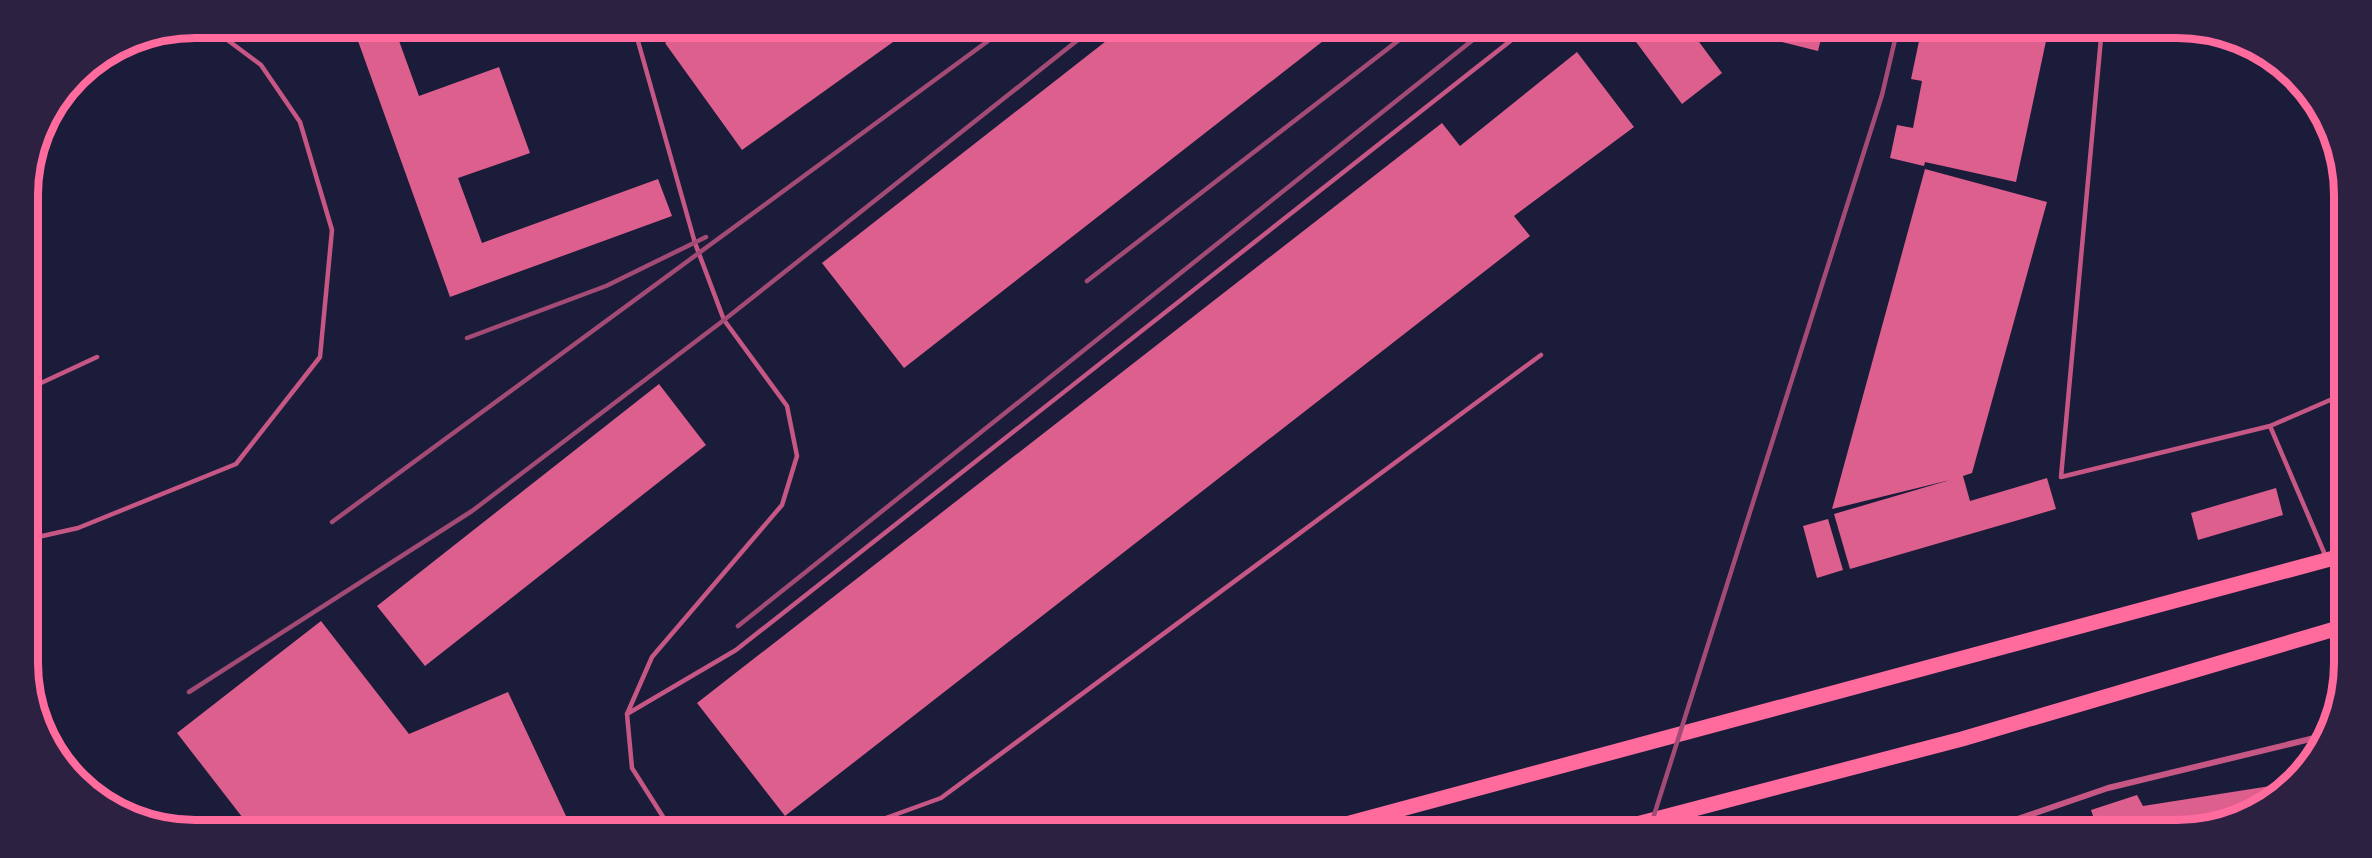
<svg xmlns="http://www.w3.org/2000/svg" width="2372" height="858" viewBox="0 0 2372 858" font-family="'Titillium Web',sans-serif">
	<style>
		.building { fill: #dd5f8e }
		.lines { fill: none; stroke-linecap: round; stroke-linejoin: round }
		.service { stroke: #c65784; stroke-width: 4.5 }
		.minor { stroke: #c65784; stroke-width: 6 }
		.primary { stroke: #ff6b9d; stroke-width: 15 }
		.rail { stroke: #a44b75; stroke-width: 4.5 }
		.rim { fill: none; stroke: #ff6b9d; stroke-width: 8 }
	</style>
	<rect width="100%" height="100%" fill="#1b1b3a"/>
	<!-- building -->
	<path class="building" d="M353,27H394L419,96L499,67L530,153L458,178L482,243L658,179L672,216L450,297Z
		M687,27H914L742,150L665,43Z
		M1124,27H1341L904,368L822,263Z
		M1625,27H1688L1722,73L1682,104Z
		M1756,27H1824L1818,51L1754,35Z
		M1922,27H2049L2016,182L1925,162L1924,166L1890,158L1897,125L1913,128L1922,81L1911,79Z
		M1577,52L1634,127L1514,216L1530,236L785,816L697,703L1442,123L1460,146Z
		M1925,169L2047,202L1972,473L1963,476L1970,501L2047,478L2056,509L1850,569L1834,514L1950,480L1832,509Z
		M659,384L706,445L425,666L377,606Z
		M2276,488L2283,515L2198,540L2191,513Z
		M1828,519L1843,570L1817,578L1803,526Z
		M321,621L409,734L508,692L573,831H253L177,733Z
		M2290,783L2280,796L2188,831H2072L2070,825L2094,819L2091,810L2137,795L2143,806Z"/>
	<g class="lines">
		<!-- service -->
		<path class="service" d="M634,27L695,243L724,320L787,406L797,456L782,505L652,657L627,714L632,768L672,831
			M2102,27L2061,477L2270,426L2326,557
			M28,389L97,357
			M2270,426L2344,394
			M29,539L78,528L236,464L320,357L332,230L300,122L261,65L214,30L194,27
			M627,714L736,650L1528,27
			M850,831L941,798L1541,355"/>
		<!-- minor -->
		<path class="minor" d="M1983,831L2108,788L2323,736"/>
		<!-- primary -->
		<path class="primary" d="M1320,831L2345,555
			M1610,831L1962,739L2345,626"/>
		<!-- rail -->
		<path class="rail" d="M1087,281L1416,27
			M467,338L606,286L706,237
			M332,522L1007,27
			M738,626L1489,27
			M189,692L472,511L724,320L1094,27
			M1649,831L1882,95L1898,27"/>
	</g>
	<!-- crop -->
	<path d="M0 0H2372V858H0ZM195 38H2177A157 157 0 0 1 2334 195V663A157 157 0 0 1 2177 820H195A157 157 0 0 1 38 663V195A157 157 0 0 1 195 38Z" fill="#2d2142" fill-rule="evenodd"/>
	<path class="rim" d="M195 38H2177A157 157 0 0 1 2334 195V663A157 157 0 0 1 2177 820H195A157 157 0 0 1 38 663V195A157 157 0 0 1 195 38Z"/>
</svg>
